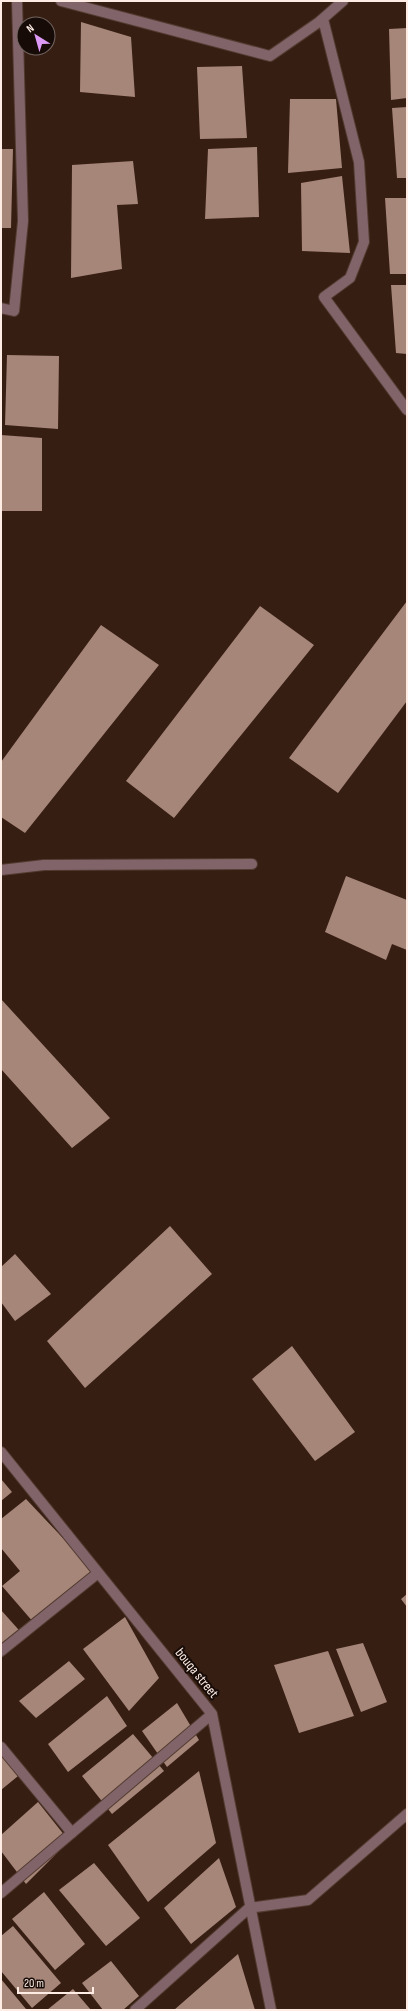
<svg xmlns="http://www.w3.org/2000/svg" width="408" height="2011" viewBox="0 0 408 2011" font-family="'Sofia Sans Condensed',sans-serif">
	<style>
		.building { fill: #a68678 }
		.lines { fill: none; stroke-linecap: round; stroke-linejoin: round }
		.minor-casing { stroke: #533b30; stroke-width: 12 }
		.minor { stroke: #806469; stroke-width: 10 }
		.labels { text-anchor: middle; dominant-baseline: central; stroke-width: 4; stroke-linejoin: round; paint-order: stroke }
		.street-label { font-size: 14px; fill: #ffede5; stroke: #160b07 }
	</style>
	<rect width="100%" height="100%" fill="#371e13"/>
	<!-- building -->
	<path class="building" d="M81,22L131,37L135,97L80,92Z
		M407,28V98L391,100L389,29Z
		M242,66L247,138L200,139L197,67Z
		M290,99H336L342,168L288,173Z
		M407,107V178H397L392,108Z
		M257,147L259,217L205,219L208,149Z
		M1,149H13L11,228H1Z
		M133,161L138,204L117,205L122,269L71,278L72,165Z
		M342,176L350,253L302,251L301,183Z
		M385,198H407V274H390Z
		M391,285H407V354L396,353Z
		M7,355L59,356L58,429L5,425Z
		M1,435L42,438V511H1Z
		M407,601V701L338,793L289,758Z
		M260,606L314,645L174,818L126,781Z
		M101,625L159,665L25,833L1,817V762Z
		M346,876L407,900V950L392,944L386,960L325,932Z
		M1,999L110,1118L72,1148L1,1069Z
		M170,1226L212,1274L85,1388L47,1341Z
		M15,1254L51,1294L15,1321L1,1302V1267Z
		M292,1346L355,1432L315,1461L252,1379Z
		M1,1479L12,1492L1,1501Z
		M26,1499L95,1572L34,1623L2,1586L20,1571L1,1548V1519Z
		M407,1594V1607L401,1599Z
		M1,1610L26,1638L1,1658Z
		M125,1617L159,1678L129,1711L83,1649Z
		M363,1643L387,1702L361,1712L336,1649Z
		M328,1651L354,1716L299,1733L274,1665Z
		M69,1661L85,1679L36,1718L19,1701Z
		M107,1696L127,1726L68,1772L48,1744Z
		M177,1703L199,1740L167,1767L142,1731Z
		M133,1734L164,1771L112,1814L82,1776Z
		M1,1746L23,1772L1,1790Z
		M199,1771L216,1843L148,1902L108,1845Z
		M38,1802L69,1841L26,1884L1,1851V1835Z
		M219,1858L236,1907L191,1944L164,1908Z
		M94,1863L140,1918L106,1946L59,1890Z
		M44,1892L85,1944L55,1970L12,1919Z
		M13,1926L61,1983L32,2008L1,1971V1936Z
		M238,1954L255,2010H174Z
		M111,1961L139,1996L123,2010H103L82,1983Z
		M1,1979L26,2009L1,2010Z
		M73,1989L91,2010H47Z"/>
	<g class="lines">
		<!-- minor casing -->
		<g class="minor-casing">
			<path id="minor" d="M61,1L270,56L319,22L343,1
				M323,19L359,162L364,242L350,278L324,297L407,410
				M1,308L14,311L23,221L17,1
				M1,870L44,865L252,864
				M1,1452L212,1714L271,2010
				M1,1651L98,1573
				M1,1747L72,1833
				M1,1893L212,1714
				M135,2010L249,1908L308,1900L407,1814"/>
		</g>
		<!-- minor -->
		<use href="#minor" class="minor"/>
	</g>
	<g class="labels">
		<!-- street labels -->
		<g class="street-label">
			<text transform="translate(197 1673) rotate(51)">bouqa street</text>
		</g>
	</g>
	<!-- border -->
	<rect width="408" height="2011" fill="none" stroke="#ffede5" stroke-width="4"/>
	<!-- north arrow -->
	<g transform="translate(36 36) rotate(323)"><circle r="19" fill="#160b07" stroke="#736560"/>
	<path d="M0-3L7 15L0 10L-7 15Z" fill="#dc99f5"/>
	<text y="-6" font-size="11" font-weight="bold" text-anchor="middle" fill="#ffede5">N</text>
	</g>
	<!-- scale -->
	<path d="M18 1987v6h75v-6" fill="none" stroke="#ffede5" stroke-width="2"/>
	<text x="24" y="1987" font-size="12" fill="#ffede5" stroke="#160b07" stroke-width="3" paint-order="stroke">20 m</text>
</svg>
